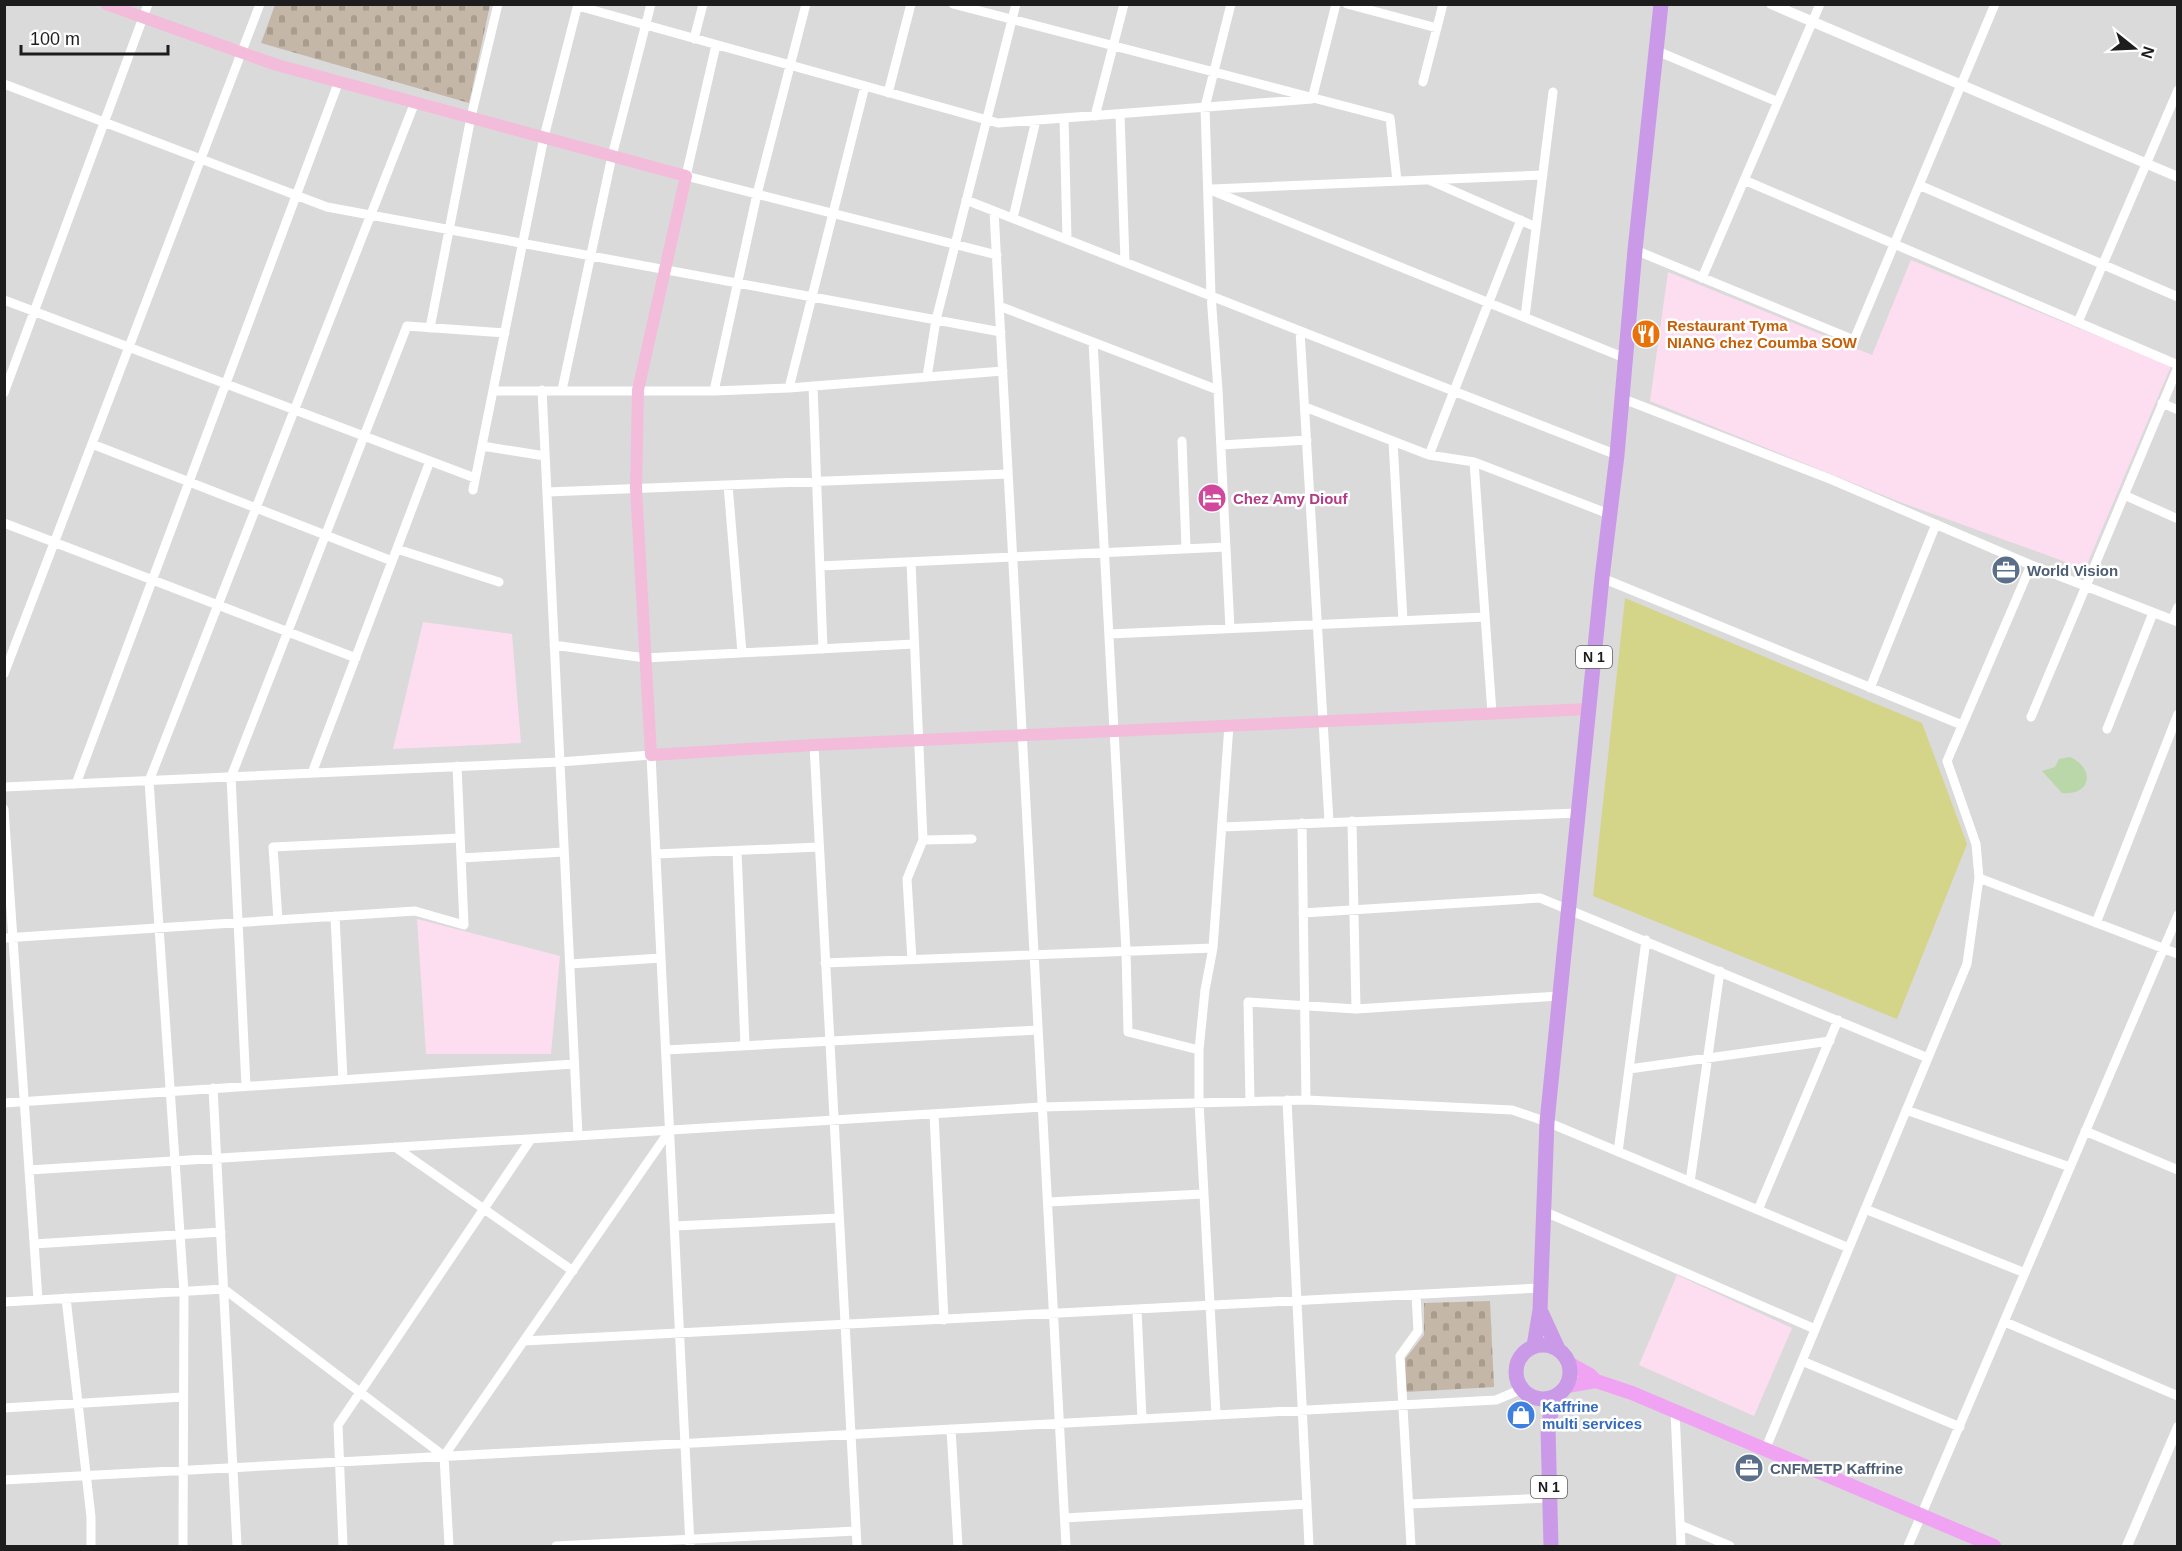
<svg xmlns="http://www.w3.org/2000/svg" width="2182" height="1551" viewBox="0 0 2182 1551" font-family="Helvetica,sans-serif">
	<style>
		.residential { fill: #dadadb }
		.education { fill: #fcdef0 }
		.cemetery { fill: url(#cemetery-stones) }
		.pitch { fill: #d4d588 }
		.water { fill: #b9d7a8 }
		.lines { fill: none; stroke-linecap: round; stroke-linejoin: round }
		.minor { stroke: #fff; stroke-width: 9 }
		.tertiary { stroke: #fff; stroke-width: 10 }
		.secondary { stroke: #f3bcda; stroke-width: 12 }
		.primary { stroke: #f1a3f3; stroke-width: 14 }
		.trunk { stroke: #ca9ae8; stroke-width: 15 }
		.labels { text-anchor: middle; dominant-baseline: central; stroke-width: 5; stroke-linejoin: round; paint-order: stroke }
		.shield { fill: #fff; stroke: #616161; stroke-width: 1.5 }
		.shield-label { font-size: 14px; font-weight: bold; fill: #1d1d1d }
		.food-label { font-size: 15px; font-weight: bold; fill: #c56008; stroke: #fff; text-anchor: start }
		.hotel-label { font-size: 15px; font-weight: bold; fill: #b23c85; stroke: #fff; text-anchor: start }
		.service-label { font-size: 15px; font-weight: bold; fill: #4e5e75; stroke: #fff; text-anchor: start }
		.shop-label { font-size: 15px; font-weight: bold; fill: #366cbe; stroke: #fff; text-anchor: start }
	</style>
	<defs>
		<pattern id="cemetery-stones" width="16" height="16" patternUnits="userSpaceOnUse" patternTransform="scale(1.5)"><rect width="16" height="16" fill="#c4b7a7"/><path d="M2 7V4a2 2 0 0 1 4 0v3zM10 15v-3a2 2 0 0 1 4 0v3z" fill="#a89d8f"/></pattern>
	</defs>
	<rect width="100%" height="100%" fill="#ede4ec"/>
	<!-- residential -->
	<path class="residential" d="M5,5H2177V1546H5Z"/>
	<!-- education -->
	<path class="education" d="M1911,260L2171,366L2085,569L1900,502L1650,401L1668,272L1872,355Z
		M423,622L512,634L521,743L393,749Z
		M417,919L560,956L551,1054H426Z
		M1677,1275L1792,1328L1754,1416L1639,1365Z"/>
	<!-- cemetery -->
	<path class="cemetery" d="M275,5H490L469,103L261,43Z
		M1490,1301L1494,1387L1406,1392L1405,1359L1424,1335V1303Z"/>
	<!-- pitch -->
	<path class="pitch" d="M1625,598L1922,723L1967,844L1897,1019L1593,896Z"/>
	<!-- water -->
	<path class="water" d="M2070,757C2095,768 2092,796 2062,793L2042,771L2055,767L2059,759Z"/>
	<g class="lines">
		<!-- minor -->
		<path class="minor" d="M953,4L1390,118L1397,181
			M1347,4L1437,28
			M578,6L998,123L1312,99
			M694,39L703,4
			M716,45L686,176L997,255
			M1657,51L1778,102
			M1423,82L1443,4
			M4,84L327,207L1001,332
			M888,93L911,4
			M1312,99L1336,4
			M1120,114L1125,262
			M1095,116L1124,4
			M1064,118L1067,239
			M1744,180L2178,365
			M1431,181L1536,227
			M1919,185L2178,297
			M1208,189L1625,358
			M1212,189L1543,175
			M966,200L1617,455
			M994,211L1066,1546
			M1013,218L1036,120
			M1635,250L1854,340L1995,4
			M1702,278L1820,4
			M4,300L475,478
			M999,306L1218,390
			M1525,317L1553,92
			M2078,322L2178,90
			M430,328L471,117L498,4
			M1300,331L1329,822
			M1093,342L1126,951L1128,1032L1199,1050
			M927,377L936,320L1016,4
			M813,386L823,649
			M789,388L865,86
			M542,390L578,1136
			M562,390L612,156L651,4
			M493,391H714L789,388L1003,371
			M714,391L757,194L806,4
			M4,393L148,4
			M1621,398L1830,479L2031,565L2178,622
			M2162,403L2178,410
			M1305,407L1429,455L1474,462L1609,514
			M1182,441L1186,548
			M1393,441L1403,621
			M92,444L392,561
			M1221,445L1307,440
			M482,446L545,456
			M1429,455L1521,220
			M1474,462L1492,713
			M728,485L742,653
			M473,490L544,137L578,4
			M547,492L1008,474
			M2124,495L2178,519
			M4,523L356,658
			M397,549L499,582
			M911,562L923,840L907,879L912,960
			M820,566L1226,547
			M1602,578L1962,725
			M2172,620L2178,607
			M1230,629L1218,390L1211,295L1205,107L1231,4
			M1109,634L1485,617
			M554,645L645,658L914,644
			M4,674L260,4
			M1870,688L1936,524
			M2031,717L2178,367
			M2107,729L2153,613
			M814,745L857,1546
			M312,773L430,461
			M76,784L339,81
			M4,787L560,762L651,755L690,1546
			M4,809L38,1300
			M1352,821L1356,1009
			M1302,823L1306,1100
			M1222,827L1578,813
			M923,840L972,839
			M737,851L745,1045
			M656,854L819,847
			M461,858L564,852
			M1979,878L2178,954
			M1303,913L1540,898L1928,1058
			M335,916L343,1080
			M278,920L273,847L460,838
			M2096,923L2178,714
			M4,938L415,911L464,925L457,766
			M825,963L1213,948
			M570,964L661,958
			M666,1050L1038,1030
			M1629,1069L1830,1041
			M246,1086L231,777L407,326L505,333
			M213,1088L237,1546
			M1287,1100L1309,1546
			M1250,1101L1248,1002L1356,1009L1559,996
			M4,1103L574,1064
			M1906,1110L2070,1167
			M934,1114L944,1320
			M2085,1131L2178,1170
			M395,1147L573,1271
			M1618,1152L1646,940
			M29,1170L1042,1107L1306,1100L1512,1110L1547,1122L1849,1248
			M1690,1182L1720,971
			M1048,1202L1203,1194
			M1865,1209L2025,1273
			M1758,1210L1838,1020
			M1543,1211L1815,1329
			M675,1226L839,1218
			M34,1244L221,1232
			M66,1298L91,1517V1546
			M4,1302L224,1289L444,1456
			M1137,1310L1142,1419
			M2005,1322L2178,1396
			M524,1341L1540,1288
			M1802,1361L1960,1427
			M4,1408L183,1397
			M1675,1411L1681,1546
			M1216,1415L1199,1102V1050L1205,990L1213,948L1229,725
			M951,1429L958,1546
			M1765,1450L1967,964L1979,878L1976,844L1947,761L2031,565
			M4,1480L1496,1400L1522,1389
			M1409,1504L1550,1498
			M1065,1518L1307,1504
			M1680,1525L1730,1546
			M183,1546L184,1292L149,781L415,102
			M343,1546L338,1425L531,1139
			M449,1546L444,1456L670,1130
			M556,1546L856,1531
			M1411,1546L1400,1356L1418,1331L1416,1295
			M1908,1546L2178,915"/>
		<!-- tertiary -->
		<path class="tertiary" d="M1771,4L2178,177
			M2127,1546L2178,1427"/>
		<!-- secondary -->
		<path class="secondary" d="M106,4L277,65L686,176L638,390L636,488L651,755L814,745L1589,709"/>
		<!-- primary -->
		<path class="primary" d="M1570,1364L1590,1375L1596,1381L1632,1393L1994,1546
			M1567,1386L1596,1381"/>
		<!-- trunk -->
		<path class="trunk" d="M1540,1310L1558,1349
			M1516 1372a27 27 0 1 1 54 0a27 27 0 1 1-54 0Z
			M1534,1346L1540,1310L1547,1122L1602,578L1617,455L1635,250L1661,4
			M1551,1546L1548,1428L1554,1397"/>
	</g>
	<!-- icons -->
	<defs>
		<g id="restaurant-disc" transform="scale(1.5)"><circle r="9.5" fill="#e8710a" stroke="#fff"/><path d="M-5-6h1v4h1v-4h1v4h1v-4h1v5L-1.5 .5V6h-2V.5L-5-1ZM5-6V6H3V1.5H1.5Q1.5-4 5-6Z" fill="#fff"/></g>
		<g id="hotel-disc" transform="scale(1.5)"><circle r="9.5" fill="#d1479c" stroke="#fff"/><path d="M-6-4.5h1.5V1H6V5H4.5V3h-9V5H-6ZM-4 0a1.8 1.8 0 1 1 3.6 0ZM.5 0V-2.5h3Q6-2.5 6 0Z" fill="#fff"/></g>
		<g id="office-disc" transform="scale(1.5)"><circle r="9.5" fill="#5c6f8a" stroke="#fff"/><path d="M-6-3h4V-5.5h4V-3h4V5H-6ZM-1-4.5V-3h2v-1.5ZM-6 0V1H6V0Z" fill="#fff"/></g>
		<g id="shop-disc" transform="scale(1.5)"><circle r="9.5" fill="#3f7fe0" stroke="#fff"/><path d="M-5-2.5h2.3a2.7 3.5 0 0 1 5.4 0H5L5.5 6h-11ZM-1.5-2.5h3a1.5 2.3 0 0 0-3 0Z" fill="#fff"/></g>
	</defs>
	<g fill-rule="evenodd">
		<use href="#restaurant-disc" x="1646" y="334"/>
		<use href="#hotel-disc" x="1212" y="498"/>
		<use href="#office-disc" x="2006" y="570"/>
		<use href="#shop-disc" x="1521" y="1415"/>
		<use href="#office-disc" x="1749" y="1468"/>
	</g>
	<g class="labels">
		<!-- shield labels -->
		<g class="shield">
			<rect x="1576" y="646" width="36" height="22" rx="4.5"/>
			<rect x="1531" y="1476" width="36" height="22" rx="4.5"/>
		</g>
		<g class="shield-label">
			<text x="1594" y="657">N 1</text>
			<text x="1549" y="1487">N 1</text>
		</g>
		<!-- food labels -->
		<g class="food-label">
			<text x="1667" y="325">Restaurant Tyma<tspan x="1667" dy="17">NIANG chez Coumba SOW</tspan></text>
		</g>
		<!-- hotel labels -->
		<g class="hotel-label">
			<text x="1233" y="498">Chez Amy Diouf</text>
		</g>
		<!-- service labels -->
		<g class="service-label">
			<text x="2027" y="570">World Vision</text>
			<text x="1770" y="1468">CNFMETP Kaffrine</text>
		</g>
		<!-- shop labels -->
		<g class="shop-label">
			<text x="1542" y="1406">Kaffrine<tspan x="1542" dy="17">multi services</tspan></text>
		</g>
	</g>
	<!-- border -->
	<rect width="2182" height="1551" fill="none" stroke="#1d1d1d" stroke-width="12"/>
	<!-- north arrow -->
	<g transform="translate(2134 48) rotate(108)" stroke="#ffffff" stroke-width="4.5" paint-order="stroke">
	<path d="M0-4.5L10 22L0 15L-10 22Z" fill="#1d1d1d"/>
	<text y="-9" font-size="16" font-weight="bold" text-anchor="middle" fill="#1d1d1d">N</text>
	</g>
	<!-- scale -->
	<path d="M21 45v9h147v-9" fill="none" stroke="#1d1d1d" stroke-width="3"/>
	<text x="30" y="45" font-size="18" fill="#1d1d1d" stroke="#ffffff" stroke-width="4.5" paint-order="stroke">100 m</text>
</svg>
